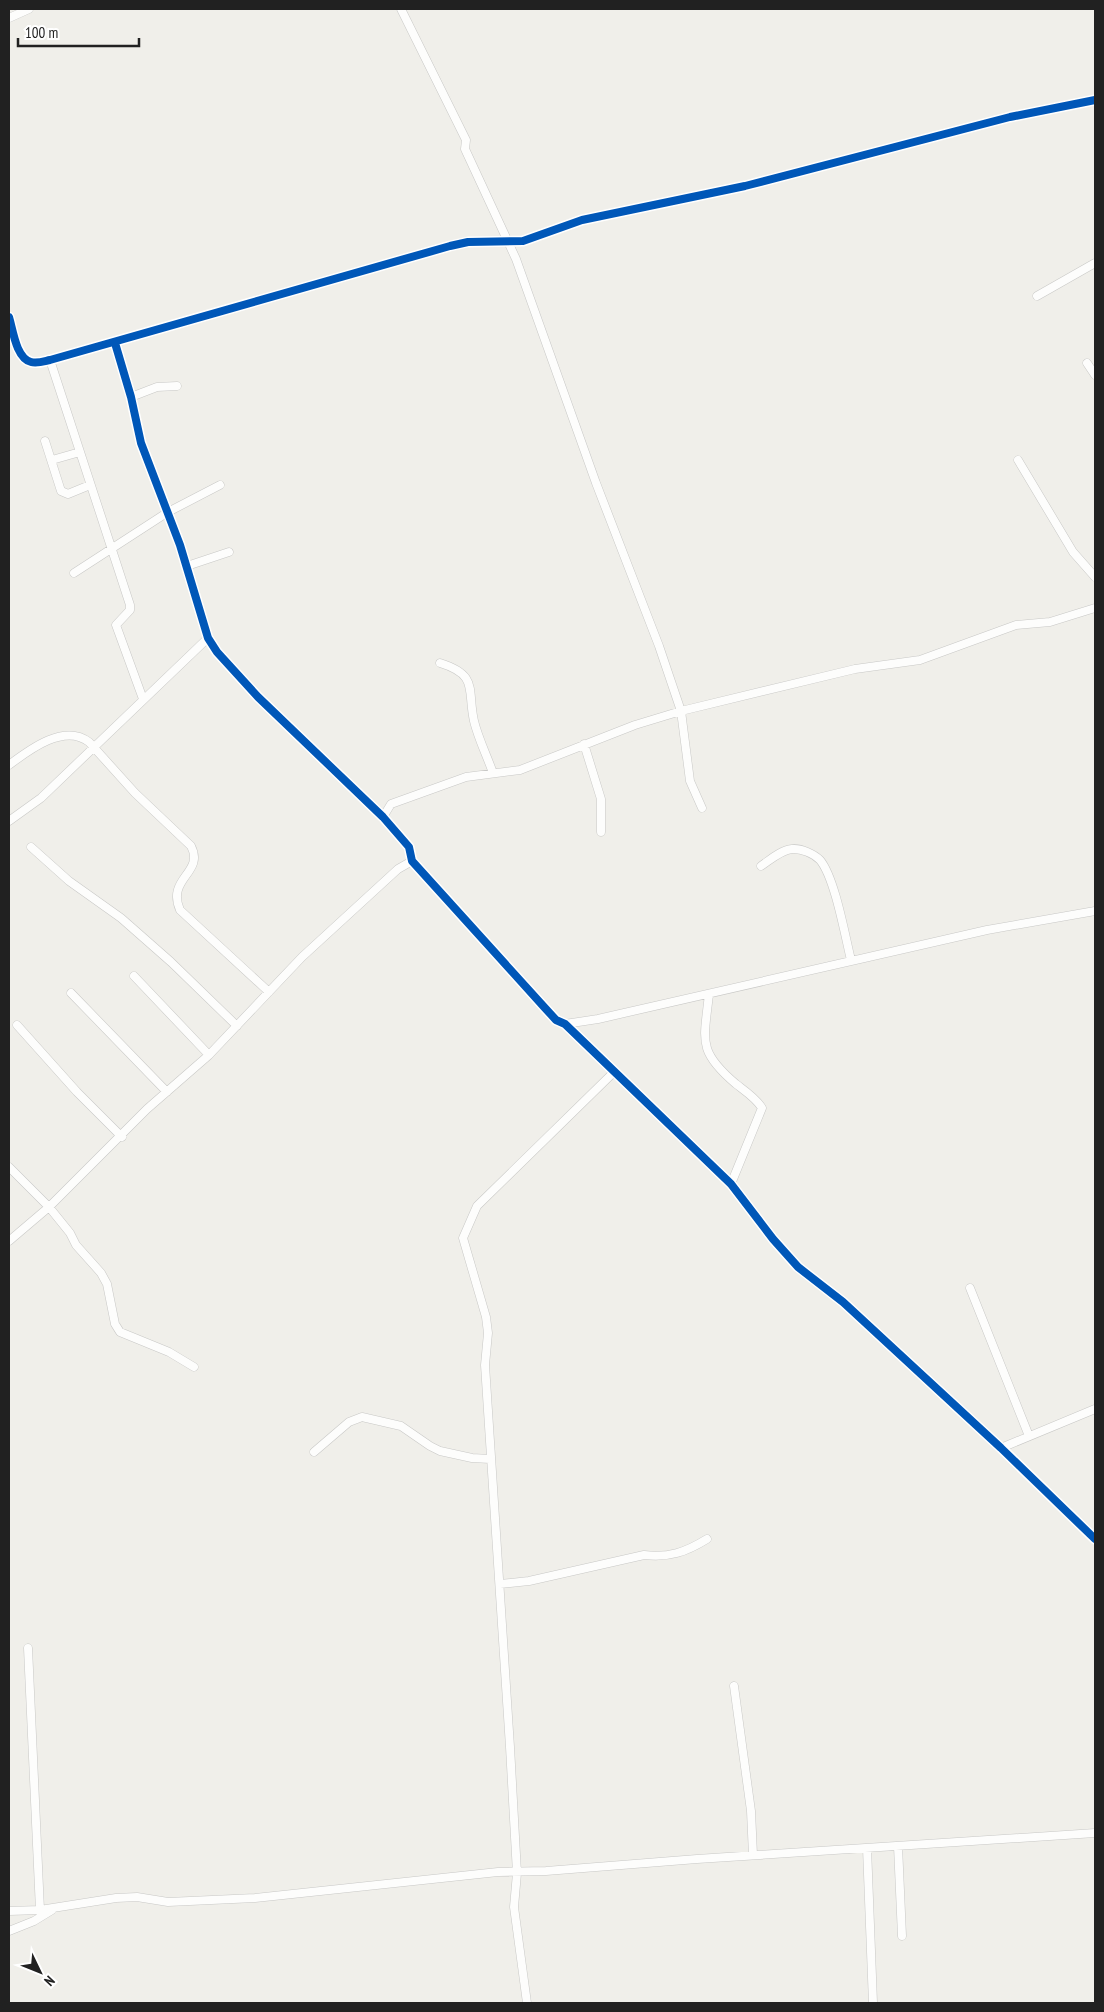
<svg xmlns="http://www.w3.org/2000/svg" width="1104" height="2012" viewBox="0 0 1104 2012" font-family="'PT Sans Narrow',sans-serif">
	<style>
		.lines { fill: none; stroke-linecap: round; stroke-linejoin: round }
		.street-casing { stroke: #c8c8c6; stroke-width: 9 }
		.street { stroke: #fdfdfc; stroke-width: 8 }
		.cycleway-casing { stroke: #fff; stroke-width: 11 }
		.cycleway { stroke: #0057b8; stroke-width: 8 }
	</style>
	<rect width="100%" height="100%" fill="#f0efea"/>
	<g class="lines">
		<!-- street casing -->
		<g class="street-casing">
			<path id="street" d="M401,9L466,140L465,149L516,259L596,483L659,646L681,711L690,781L702,808
				M9,18L29,9
				M1037,296L1095,263
				M9,317C13,330 16,358 31,362C37,364 45,361 50,360L450,246L468,242L523,241L582,220L745,186L1010,117L1095,100
				M115,343L131,397L141,443L180,545L208,638L217,652L258,697L383,817L409,847L412,861L545,1008L556,1020L565,1024L731,1184L773,1239L798,1267L843,1302L1001,1448L1095,1539
				M50,360L130,605V610L116,625L143,699
				M1087,363L1095,375
				M131,397L157,387L177,386
				M45,441L61,491L68,494L90,485
				M52,460L80,452
				M1018,460L1073,552L1095,577
				M187,566L229,552
				M74,573L168,512L220,485
				M440,663C479,675 467,690 474,721C478,738 487,756 493,773
				M584,744L601,799V832
				M9,765C29,750 64,723 89,742L135,793L191,846C205,873 166,878 180,910L269,992
				M383,817L391,804L466,777L520,770L635,725L681,711L855,669L920,660L1016,625L1050,622L1095,608
				M9,821L41,798L208,638
				M31,847L69,881L121,918L171,962L237,1026
				M761,866C770,860 781,850 792,849C801,848 814,854 820,860C835,878 845,936 851,960
				M134,976L209,1055
				M71,993L167,1092
				M709,994C704,1041 697,1051 736,1084C745,1091 756,1098 762,1108L731,1184
				M565,1024L598,1019L987,930L1095,911
				M17,1025L77,1092L122,1137
				M9,1167L49,1207L70,1233L76,1245L101,1273L107,1284L115,1324L120,1332L169,1352L194,1367
				M9,1241L49,1207L147,1109L209,1055L302,957L398,869L412,861
				M970,1288L1029,1436
				M1001,1448L1095,1409
				M314,1452L349,1422L362,1417L401,1426L430,1446L440,1451L472,1458L490,1459
				M500,1584L529,1581L644,1555C669,1558 686,1552 707,1539
				M28,1648L40,1910
				M734,1686L751,1811L753,1855
				M898,1846L902,1936
				M867,1848L873,2003
				M9,1911L40,1910L116,1898L137,1897L168,1902L255,1898L498,1872L546,1871L697,1859L1095,1833
				M9,1931L34,1921L52,1910
				M527,2003L514,1907L517,1873L510,1747L485,1365L488,1333L486,1317L463,1238L477,1206L614,1072"/>
		</g>
		<!-- street -->
		<use href="#street" class="street"/>
		<!-- cycleway casing -->
		<g class="cycleway-casing">
			<path id="cycleway" d="M9,317C13,330 16,358 31,362C37,364 45,361 50,360L450,246L468,242L523,241L582,220L745,186L1010,117L1095,100
				M115,343L131,397L141,443L180,545L208,638L217,652L258,697L383,817L409,847L412,861L545,1008L556,1020L565,1024L731,1184L773,1239L798,1267L843,1302L1001,1448L1095,1539"/>
		</g>
		<!-- cycleway -->
		<use href="#cycleway" class="cycleway"/>
	</g>
	<!-- border -->
	<rect width="1104" height="2012" fill="none" stroke="#212121" stroke-width="20"/>
	<!-- north arrow -->
	<g transform="translate(40 1972) rotate(133)" stroke="#ffffff" stroke-width="4" paint-order="stroke">
	<path d="M0-4L9 19L0 12L-9 19Z" fill="#212121"/>
	<text y="-8" font-size="14" font-weight="bold" text-anchor="middle" fill="#212121">N</text>
	</g>
	<!-- scale -->
	<path d="M18 38v8h121v-8" fill="none" stroke="#212121" stroke-width="2.5"/>
	<text x="25" y="38" font-size="15" fill="#212121" stroke="#ffffff" stroke-width="4" paint-order="stroke">100 m</text>
</svg>
